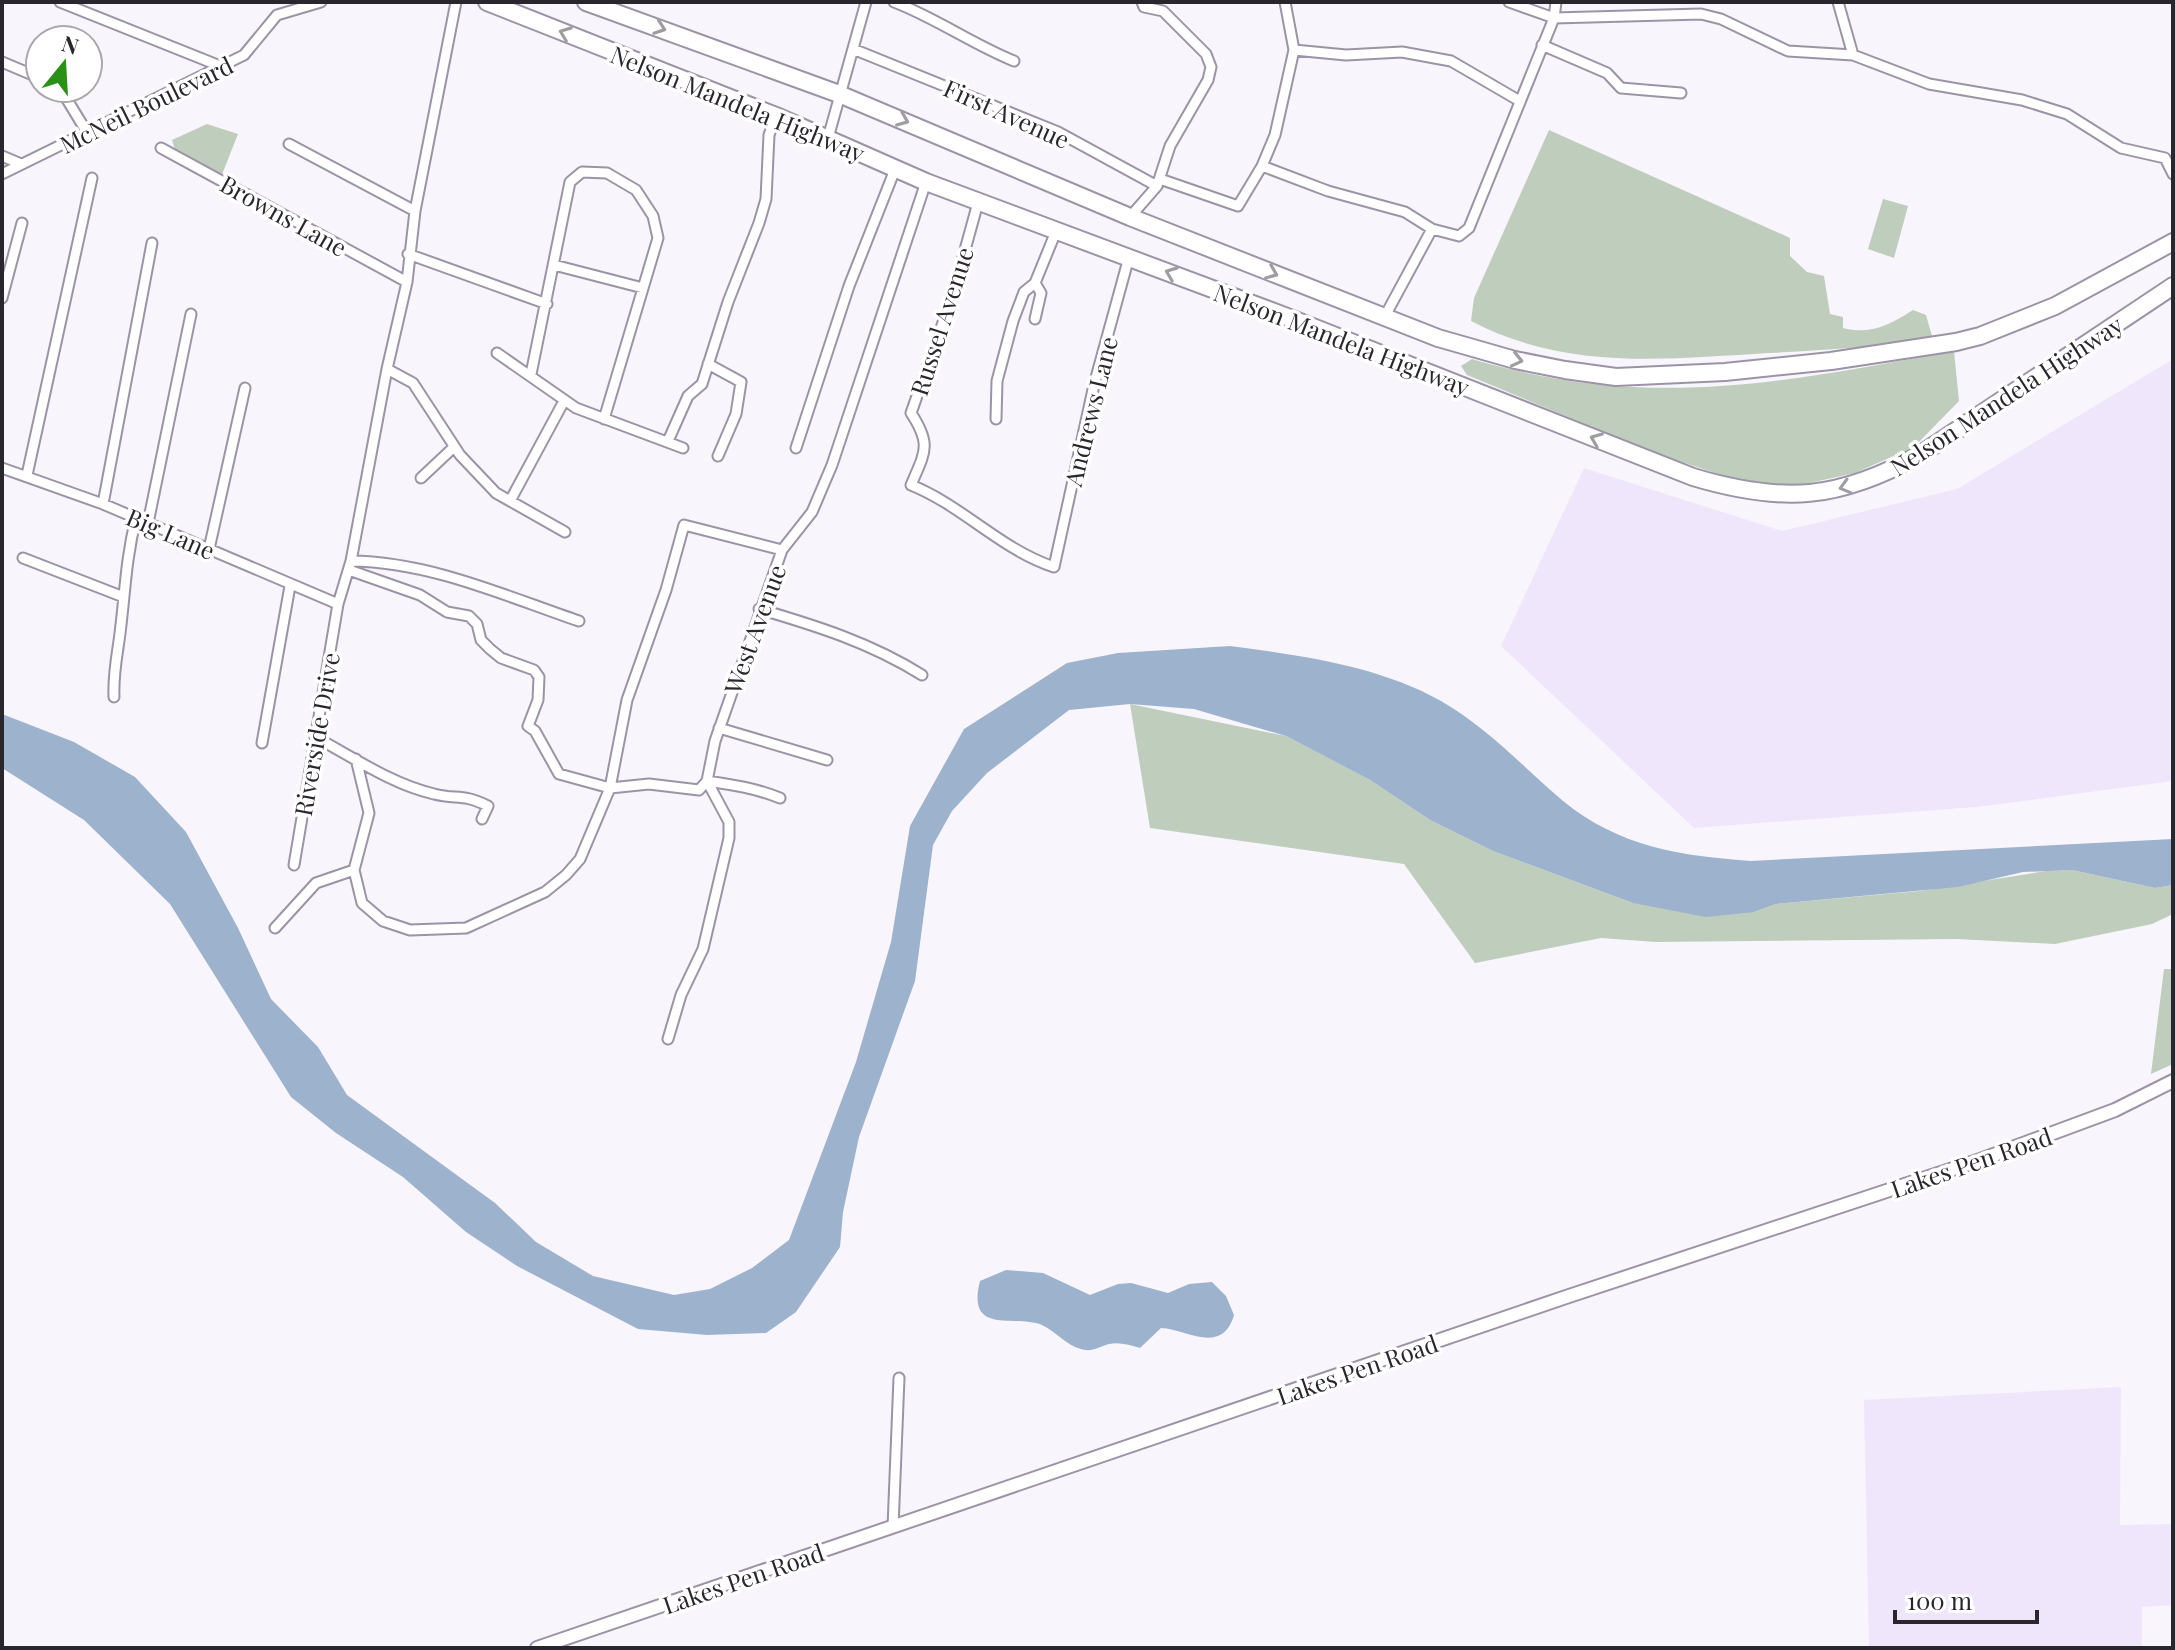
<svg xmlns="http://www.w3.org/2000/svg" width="2175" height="1650" viewBox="0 0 2175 1650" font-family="'Playfair Display',serif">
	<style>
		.built { fill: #f0e6fc }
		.green { fill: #bfcdbc }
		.water { fill: #9db2cc }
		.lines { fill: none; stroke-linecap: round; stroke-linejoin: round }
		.street-casing { stroke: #9c94a6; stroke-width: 13 }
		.secondary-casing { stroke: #9c94a6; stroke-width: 16 }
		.highway-casing { stroke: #9c94a6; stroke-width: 20 }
		.street { stroke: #fff; stroke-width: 9 }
		.secondary { stroke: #fff; stroke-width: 12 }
		.highway { stroke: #fff; stroke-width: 16 }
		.oneway { stroke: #9f9da1 }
		.labels { text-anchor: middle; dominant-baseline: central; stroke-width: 7; stroke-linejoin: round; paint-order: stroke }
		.street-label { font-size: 24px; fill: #2a262e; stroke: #fff }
	</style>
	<rect width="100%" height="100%" fill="#f8f5fd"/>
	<!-- built -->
	<path class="built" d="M2173,359V781L1977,807L1694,828L1501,646L1584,468L1782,531L1957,489Z
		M2121,1387L2120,1525L2173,1524V1605L2142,1607V1648H1869L1864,1400Z"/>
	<!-- green -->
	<path class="green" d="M207,124L238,134L219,182L178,160L172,140Z
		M1549,130L1790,238V256L1807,272L1824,276L1830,314L1843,317V328C1870,335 1890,325 1913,310L1926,315L1932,336C1879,348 1824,350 1769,353C1665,359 1567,371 1471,321L1474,298Z
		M1883,199L1908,206L1894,258L1868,249Z
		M1954,351L1959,401L1914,447L1855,473L1791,487L1731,478L1660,455L1467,375L1461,366L1472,359C1647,411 1780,383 1954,351Z
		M1130,704L1286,736L1370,780L1430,820L1493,851L1633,903L1754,912L1776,904L1920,891L2046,871L2072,870L2155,888L2173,885V914L2152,924L2055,944L1957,939L1656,942L1601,938L1475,963L1404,864L1150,828Z
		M2164,969H2173V1064L2151,1074Z"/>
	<!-- water -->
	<path class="water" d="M1230,646C1299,655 1380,666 1441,701C1489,729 1522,766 1563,801C1619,847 1682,856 1751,861L2173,839V885L2155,888L2072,870L2023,872L1958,887L1776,904L1754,912L1706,917L1633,903L1493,851L1430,820L1370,780L1286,736L1194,709L1130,704L1069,710L987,773L952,811L933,845L915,981L859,1137L843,1212L840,1247L796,1312L766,1333L707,1335L638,1329L517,1266L466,1232L403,1177L336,1133L291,1097L170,904L84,820L2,768V714L74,742L135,777L186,832L238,928L271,999L318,1047L347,1095L495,1203L536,1242L593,1276L674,1295L710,1289L752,1268L789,1240L856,1062L891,942L910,826L964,729L1067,663L1118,653Z
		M1006,1270L1043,1273L1090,1295L1118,1284L1131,1283L1168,1293L1189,1284L1212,1282L1226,1296L1234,1315C1222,1356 1186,1329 1161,1328L1140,1348C1130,1345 1120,1342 1109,1344C1101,1346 1094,1351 1085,1350C1067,1347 1057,1332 1042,1325C1014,1314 966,1336 980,1281Z"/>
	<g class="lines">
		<!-- street casing -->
		<g class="street-casing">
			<path id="street" d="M60,2L220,66
				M894,2C936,18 972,44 1014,61
				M1509,2L1554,18L1701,14L1721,19L1788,51L1853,55
				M1838,2L1853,55L1929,84L2022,100L2067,114L2121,148L2165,158L2173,174
				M1542,45L1607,73L1621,88L1681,93
				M853,49L1058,132L1157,186
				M1294,50L1346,55L1402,52L1451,61L1518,100
				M2,62L40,78
				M60,88L88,134
				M828,138L866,2
				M289,144L415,211
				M161,148L407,282
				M2,156L21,164
				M1262,166L1328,191L1405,212L1432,229
				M2,174L244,55L277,15L321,2
				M1160,179L1238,206L1262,166L1275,135L1294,50L1285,2
				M979,199L952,297L911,413C932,445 925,452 911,485C963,506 1000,549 1054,567L1094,385L1129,257
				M1130,217L1157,186L1170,146L1208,80L1211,67L1206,54L1163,11L1144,7L1142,2
				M408,254L547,304
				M554,265L643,288
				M2,298L22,223
				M1385,316L1432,229L1459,236L1469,228L1554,18L1556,2
				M1035,319L1041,293L1035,283
				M497,353L576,408L683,448
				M708,364L741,382L736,414L718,456
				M387,369L413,383L460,455L496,493L565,532
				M531,374L570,182L582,172L607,173L636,190L653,216L658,238L604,419
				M996,419L997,381L1013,321L1024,292L1035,283L1057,229
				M668,441L688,396L702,384L728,302L759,223L766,199L769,135L776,116
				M796,448L849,286L896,167
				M2,468L103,504L338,604
				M27,475L92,178
				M421,478L454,447
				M510,501L564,401
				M103,504L152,243
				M148,523L191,314
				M209,549L245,388
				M23,558L121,596
				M351,561C431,562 505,596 579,621
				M349,570L420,595L447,612L469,616L477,624L481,640L490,649L501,658L534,670L539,677L538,700L528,726L535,731L559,774L610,788L627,700L666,590L684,525L782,550
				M759,609C817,626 871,643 922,675
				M114,697C113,677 116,661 119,641C125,598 125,562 136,518
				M719,728L827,760
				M315,737C353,757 391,784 434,794C457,800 462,793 488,806L482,819
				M262,743L290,586
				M294,865L338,604L351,561L387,369L407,282L415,211L456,2
				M354,870L362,903L383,921L410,930L466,928L545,892L566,875L580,859L610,788L649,784L699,790L707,781C734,785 755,788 780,798
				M275,928L316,883L354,870L369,813L356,759
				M668,1039L681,995L703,949L729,838V822L707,781L715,741L782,550L812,512L832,465L926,182
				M893,1527L899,1378"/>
		</g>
		<!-- secondary casing -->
		<g class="secondary-casing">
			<path id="secondary" d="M537,1648L1566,1297L1980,1160L2115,1110L2173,1081"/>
		</g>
		<!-- highway casing -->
		<g class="highway-casing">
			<path id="highway" d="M487,2L776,116L926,182L1290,318L1693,477C1783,504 1839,500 1921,454L2173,286
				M586,2L839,94L1130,217L1438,338L1515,360L1565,370L1616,377L1725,372L1831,361L1956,342L1980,336L2055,306L2173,242"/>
		</g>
		<!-- street -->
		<use href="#street" class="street"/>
		<!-- secondary -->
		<use href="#secondary" class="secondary"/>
		<!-- highway -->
		<use href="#highway" class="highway"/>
	</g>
	<!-- one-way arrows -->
	<defs><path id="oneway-chevron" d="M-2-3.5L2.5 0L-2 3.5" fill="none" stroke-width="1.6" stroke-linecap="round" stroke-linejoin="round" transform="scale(2)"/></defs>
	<g class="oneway">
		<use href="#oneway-chevron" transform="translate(660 28) rotate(19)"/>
		<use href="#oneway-chevron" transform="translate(565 33) rotate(-159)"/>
		<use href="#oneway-chevron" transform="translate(903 120) rotate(22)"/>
		<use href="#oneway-chevron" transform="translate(1171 273) rotate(-159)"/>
		<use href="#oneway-chevron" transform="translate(1272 273) rotate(22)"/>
		<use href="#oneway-chevron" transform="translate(1517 360) rotate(13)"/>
		<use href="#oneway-chevron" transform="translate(1596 439) rotate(-158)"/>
		<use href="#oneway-chevron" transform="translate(1845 487) rotate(164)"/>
	</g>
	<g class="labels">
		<!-- street labels -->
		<g class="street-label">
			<text transform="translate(738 103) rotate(22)">Nelson Mandela Highway</text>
			<text transform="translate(146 104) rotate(-26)">McNeil Boulevard</text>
			<text transform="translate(1007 113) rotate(24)">First Avenue</text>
			<text transform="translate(284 215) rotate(29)">Browns Lane</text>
			<text transform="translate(941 321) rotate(-72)">Russel Avenue</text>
			<text transform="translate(1342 339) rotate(21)">Nelson Mandela Highway</text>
			<text transform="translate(2006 395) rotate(-33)">Nelson Mandela Highway</text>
			<text transform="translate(1090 411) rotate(-76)">Andrews Lane</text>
			<text transform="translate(171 533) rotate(23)">Big Lane</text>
			<text transform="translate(754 629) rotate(-70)">West Avenue</text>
			<text transform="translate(316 734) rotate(-80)">Riverside Drive</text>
			<text transform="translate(1971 1162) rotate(-19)">Lakes Pen Road</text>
			<text transform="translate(1357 1369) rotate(-19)">Lakes Pen Road</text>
			<text transform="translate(743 1578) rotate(-19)">Lakes Pen Road</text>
		</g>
	</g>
	<!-- border -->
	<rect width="2175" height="1650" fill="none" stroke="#2a262e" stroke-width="8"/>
	<!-- north arrow -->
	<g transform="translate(64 64) rotate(18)"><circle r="38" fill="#ffffff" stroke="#aaa8ab" stroke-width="2"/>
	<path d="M0-6L14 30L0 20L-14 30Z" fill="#299116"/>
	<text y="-12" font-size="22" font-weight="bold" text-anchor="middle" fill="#2a262e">N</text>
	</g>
	<!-- scale -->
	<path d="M1895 1610v12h142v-12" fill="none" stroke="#2a262e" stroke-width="4"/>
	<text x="1907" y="1610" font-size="24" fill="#2a262e" stroke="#ffffff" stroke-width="6" paint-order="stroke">100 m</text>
</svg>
